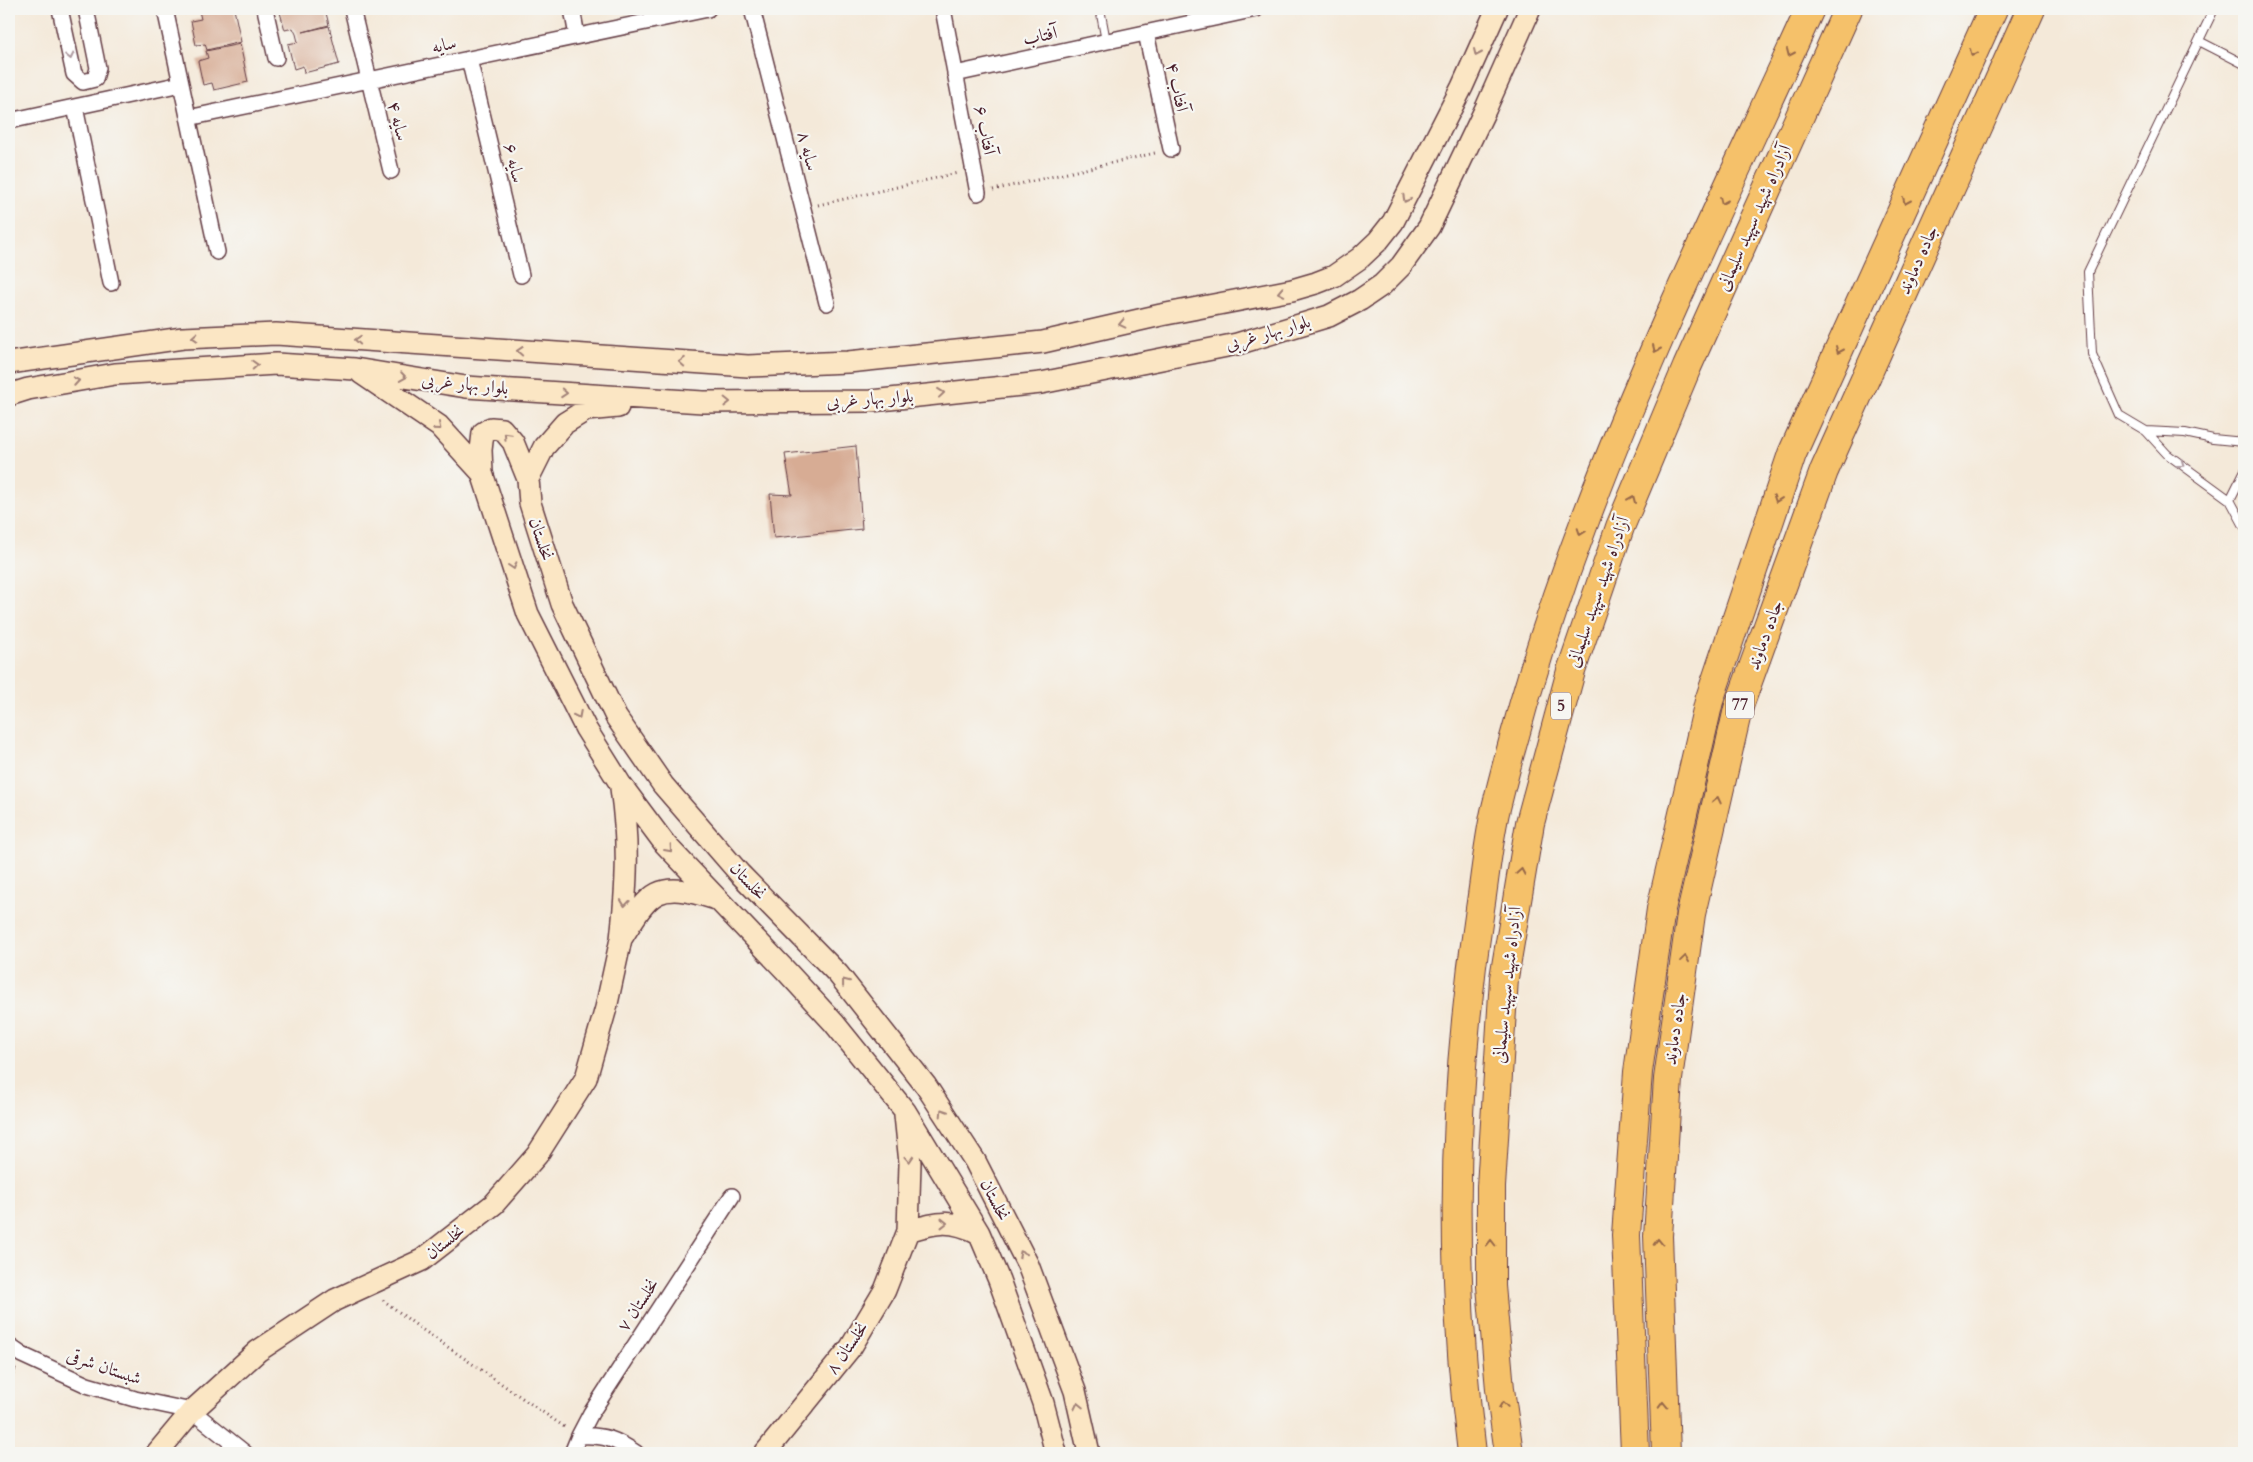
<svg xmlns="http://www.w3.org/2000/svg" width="2253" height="1462" viewBox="0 0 2253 1462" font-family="Cardo,Amiri,serif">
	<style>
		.building { fill: #d7ac94 }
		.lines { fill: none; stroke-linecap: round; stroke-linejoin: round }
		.lane-casing { stroke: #643d45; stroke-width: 10 }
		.street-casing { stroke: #643d45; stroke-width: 18 }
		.secondary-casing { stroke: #643d45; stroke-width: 24 }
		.highway-casing { stroke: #643d45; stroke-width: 30 }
		.path { stroke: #643d45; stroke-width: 3; stroke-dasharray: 1 4; stroke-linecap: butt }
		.lane { stroke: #fff; stroke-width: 8 }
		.street { stroke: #fff; stroke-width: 15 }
		.secondary { stroke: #fbe6c4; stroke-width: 21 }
		.highway { stroke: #f5c16b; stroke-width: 28 }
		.oneway { stroke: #a28278 }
		.oneway2 { stroke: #976848 }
		.oneway3 { stroke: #ae9aa0 }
		.labels { text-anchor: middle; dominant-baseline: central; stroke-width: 4.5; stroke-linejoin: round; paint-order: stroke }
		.shield { fill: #f6f6f2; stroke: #7e6067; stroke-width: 1 }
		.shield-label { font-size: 16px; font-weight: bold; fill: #4a1f2b }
		.street-label { font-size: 18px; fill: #4a1f2b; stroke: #f6f6f2 }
	</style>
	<rect width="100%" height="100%" fill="#f6f6f2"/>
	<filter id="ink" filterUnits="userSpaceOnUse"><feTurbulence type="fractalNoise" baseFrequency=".02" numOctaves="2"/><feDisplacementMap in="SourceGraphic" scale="10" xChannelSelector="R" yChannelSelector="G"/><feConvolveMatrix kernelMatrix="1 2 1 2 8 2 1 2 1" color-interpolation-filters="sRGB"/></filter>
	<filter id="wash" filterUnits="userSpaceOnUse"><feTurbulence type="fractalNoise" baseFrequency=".0096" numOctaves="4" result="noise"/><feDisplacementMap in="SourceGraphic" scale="20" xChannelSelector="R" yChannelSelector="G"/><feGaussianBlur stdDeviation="1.12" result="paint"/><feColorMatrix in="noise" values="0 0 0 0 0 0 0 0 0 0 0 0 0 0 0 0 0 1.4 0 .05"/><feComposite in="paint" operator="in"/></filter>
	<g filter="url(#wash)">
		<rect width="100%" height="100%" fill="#f4e9d9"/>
		<g id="blocks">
			<!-- building -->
			<path class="building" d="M211,9H234L241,42L207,50L205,44L196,45L191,21L201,19L199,11Z
				M279,9H325L329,25L303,32L329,26L339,64L304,73L303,66L294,69L288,44L298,42L296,34L293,28L285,30Z
				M240,44L248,82L214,90L212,83L203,85L198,61L208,58L206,51Z
				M856,446L862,529L774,538L770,494L792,495L785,454Z
				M9,1365L16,1368L9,1388Z
				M798,1449L836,1452V1453H798Z"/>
		</g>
	</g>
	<g filter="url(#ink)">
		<use href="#blocks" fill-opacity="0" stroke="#643d45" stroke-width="1"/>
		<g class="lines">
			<!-- lane casing -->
			<g class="lane-casing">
				<path id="lane" d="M1100,9L1106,41
					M1204,9L1206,20
					M2214,9L2088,272L2092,354L2119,415L2146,431L2167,454L2230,500
					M2199,41L2244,64
					M2146,431L2185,433L2213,439L2244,442
					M2244,472L2230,500L2244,526"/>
			</g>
			<!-- street casing -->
			<g class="street-casing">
				<path id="street" d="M60,9L74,74L83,82L95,79L98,68L86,9
					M165,9L217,252
					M265,9L276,58
					M352,9L391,171
					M572,9L577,36
					M752,9L827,303
					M943,9L978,193
					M1146,33L1171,149
					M469,59L521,275
					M955,74L1256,9
					M75,107L111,283
					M188,118L708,9
					M9,121L181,84
					M9,1346L22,1355L87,1385L135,1399L192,1411L245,1453
					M579,1436L591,1413L732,1196
					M572,1453L579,1436C603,1434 617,1440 636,1453"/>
			</g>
			<!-- secondary casing -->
			<g class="secondary-casing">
				<path id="secondary" d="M9,363L183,338L276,334L748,366L848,362L1043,342L1161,315L1292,290L1316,283L1334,276L1360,258L1378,241L1393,222L1462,87L1497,9
					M361,373L439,426L482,473L528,614L586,729L621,785L665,844L788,973L834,1023L905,1111L979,1233L999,1280L1043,1403L1056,1453
					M9,395L28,389L115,374L276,364L355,369L466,387L703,402L871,401L1041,383L1237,344L1329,316L1360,300L1382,285L1401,266L1429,227L1486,108L1530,9
					M618,407L586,410L565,423L544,447L528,479L530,503L562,604L616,717L663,785L740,874L838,974L926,1086L975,1161L1028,1265L1075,1391L1089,1453
					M482,473L481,450L483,433L491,428L502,429L513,442L528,479
					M621,788C629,843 627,884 621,939C650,892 656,880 713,898
					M908,1231C938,1222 950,1219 979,1233
					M157,1453L192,1411L258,1351L335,1300L422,1260L494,1204L537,1155L586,1078L606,1008L621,939
					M765,1453L851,1347L885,1290L908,1231L910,1163L905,1115"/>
			</g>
			<!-- highway casing -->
			<g class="highway-casing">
				<path id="highway" d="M1472,1453C1449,1272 1452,1090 1480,909C1485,877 1488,844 1495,812C1519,712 1550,612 1587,515C1652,343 1734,176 1810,9
					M1509,1453L1500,1389L1491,1286V1187L1504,978L1530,823L1571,671L1620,527L1687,367L1848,9
					M1635,1453L1626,1235L1638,1072L1661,909L1709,701L1792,454L1993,9
					M1666,1453L1658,1236L1668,1079L1691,914L1738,709L1824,471L2031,9"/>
			</g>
			<!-- path -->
			<path class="path" d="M993,190L1155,153
				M818,205L958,173
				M383,1300L420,1328L566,1428"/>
			<!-- lane -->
			<use href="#lane" class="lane"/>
			<!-- street -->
			<use href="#street" class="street"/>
			<!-- secondary -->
			<use href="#secondary" class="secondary"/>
			<!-- highway -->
			<use href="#highway" class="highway"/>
		</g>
		<!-- one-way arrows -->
		<defs><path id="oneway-chevron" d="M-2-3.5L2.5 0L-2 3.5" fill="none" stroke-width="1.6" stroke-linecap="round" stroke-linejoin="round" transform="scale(1.25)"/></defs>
		<g class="oneway">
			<use href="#oneway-chevron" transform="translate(1477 53) rotate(114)"/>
			<use href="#oneway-chevron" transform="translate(1406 199) rotate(118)"/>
			<use href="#oneway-chevron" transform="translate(1281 292) rotate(169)"/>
			<use href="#oneway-chevron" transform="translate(1122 324) rotate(167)"/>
			<use href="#oneway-chevron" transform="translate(195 337) rotate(177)"/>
			<use href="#oneway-chevron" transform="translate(358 340) rotate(-176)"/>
			<use href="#oneway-chevron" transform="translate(520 351) rotate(-176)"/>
			<use href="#oneway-chevron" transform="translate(682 362) rotate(-176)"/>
			<use href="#oneway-chevron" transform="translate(255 365) rotate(-3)"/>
			<use href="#oneway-chevron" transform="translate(403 377) rotate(9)"/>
			<use href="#oneway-chevron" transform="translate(76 381) rotate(-10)"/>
			<use href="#oneway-chevron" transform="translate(564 393) rotate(4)"/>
			<use href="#oneway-chevron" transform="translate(941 393) rotate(-6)"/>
			<use href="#oneway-chevron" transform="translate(727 402) rotate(1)"/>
			<use href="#oneway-chevron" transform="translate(438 427) rotate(41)"/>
			<use href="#oneway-chevron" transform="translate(507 436) rotate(-134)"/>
			<use href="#oneway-chevron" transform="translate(513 566) rotate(72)"/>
			<use href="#oneway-chevron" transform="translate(578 715) rotate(63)"/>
			<use href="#oneway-chevron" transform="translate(669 849) rotate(48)"/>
			<use href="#oneway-chevron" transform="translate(625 903) rotate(96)"/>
			<use href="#oneway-chevron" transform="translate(845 982) rotate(-128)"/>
			<use href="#oneway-chevron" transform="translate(943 1112) rotate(-123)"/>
			<use href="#oneway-chevron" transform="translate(909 1159) rotate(86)"/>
			<use href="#oneway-chevron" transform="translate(944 1223)"/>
			<use href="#oneway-chevron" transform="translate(1022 1254) rotate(-117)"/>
			<use href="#oneway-chevron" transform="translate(1078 1406) rotate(-103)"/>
		</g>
		<g class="oneway2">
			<use href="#oneway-chevron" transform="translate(1790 53) rotate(114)"/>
			<use href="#oneway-chevron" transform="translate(1973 53) rotate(114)"/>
			<use href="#oneway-chevron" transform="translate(1723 201) rotate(114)"/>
			<use href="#oneway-chevron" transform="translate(1906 201) rotate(114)"/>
			<use href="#oneway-chevron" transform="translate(1656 349) rotate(114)"/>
			<use href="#oneway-chevron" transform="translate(1839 350) rotate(114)"/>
			<use href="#oneway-chevron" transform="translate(1632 499) rotate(-67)"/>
			<use href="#oneway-chevron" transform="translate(1777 499) rotate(109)"/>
			<use href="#oneway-chevron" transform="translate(1581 532) rotate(109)"/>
			<use href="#oneway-chevron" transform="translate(1717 800) rotate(-77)"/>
			<use href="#oneway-chevron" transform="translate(1521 872) rotate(-80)"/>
			<use href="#oneway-chevron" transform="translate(1685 959) rotate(-82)"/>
			<use href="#oneway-chevron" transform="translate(1658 1242) rotate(-91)"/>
			<use href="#oneway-chevron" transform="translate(1491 1243) rotate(-90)"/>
			<use href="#oneway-chevron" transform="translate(1503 1405) rotate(-98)"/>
			<use href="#oneway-chevron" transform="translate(1663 1405) rotate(-92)"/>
		</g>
		<g class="oneway3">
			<use href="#oneway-chevron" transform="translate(70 56) rotate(78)"/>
			<use href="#oneway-chevron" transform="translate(2181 464) rotate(36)"/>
		</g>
	</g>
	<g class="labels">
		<!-- shield labels -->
		<g class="shield">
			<rect x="1726" y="691.5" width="28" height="27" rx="4"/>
			<rect x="1551" y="692.5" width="20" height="27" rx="4"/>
		</g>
		<g class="shield-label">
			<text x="1740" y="705">77</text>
			<text x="1561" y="706">5</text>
		</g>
		<!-- street labels -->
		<g class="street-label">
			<text transform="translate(1040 36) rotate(-12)">آفتاب</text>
			<text transform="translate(444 45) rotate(-12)">سایه</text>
			<text transform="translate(1177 87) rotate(78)">آفتاب ۴</text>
			<text transform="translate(398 121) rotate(76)">سایه ۴</text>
			<text transform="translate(985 130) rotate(79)">آفتاب ۶</text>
			<text transform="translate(808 151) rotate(76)">سایه ۸</text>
			<text transform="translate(514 163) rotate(77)">سایه ۶</text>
			<text transform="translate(1754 218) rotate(-66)">آزادراه شهید سپهبد سلیمانی</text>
			<text transform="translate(1918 260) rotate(-66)">جاده دماوند</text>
			<text transform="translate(1268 333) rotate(-16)">بلوار بهار غربی</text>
			<text transform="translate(465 384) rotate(6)">بلوار بهار غربی</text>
			<text transform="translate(870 399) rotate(-4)">بلوار بهار غربی</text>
			<text transform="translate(541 539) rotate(72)">نخلستان</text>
			<text transform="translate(1598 592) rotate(-71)">آزادراه شهید سپهبد سلیمانی</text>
			<text transform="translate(1765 635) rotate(-70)">جاده دماوند</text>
			<text transform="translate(748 881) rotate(47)">نخلستان</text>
			<text transform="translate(1507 985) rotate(-84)">آزادراه شهید سپهبد سلیمانی</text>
			<text transform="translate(1675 1029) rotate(-82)">جاده دماوند</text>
			<text transform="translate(995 1200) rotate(63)">نخلستان</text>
			<text transform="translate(445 1242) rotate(-38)">نخلستان</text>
			<text transform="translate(638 1305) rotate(-56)">نخلستان ۷</text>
			<text transform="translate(847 1348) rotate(-55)">نخلستان ۸</text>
			<text transform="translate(104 1367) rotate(19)">شبستان شرقی</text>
		</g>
	</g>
	<!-- margin -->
	<rect width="2253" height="1462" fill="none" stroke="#f6f6f2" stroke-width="30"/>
</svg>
